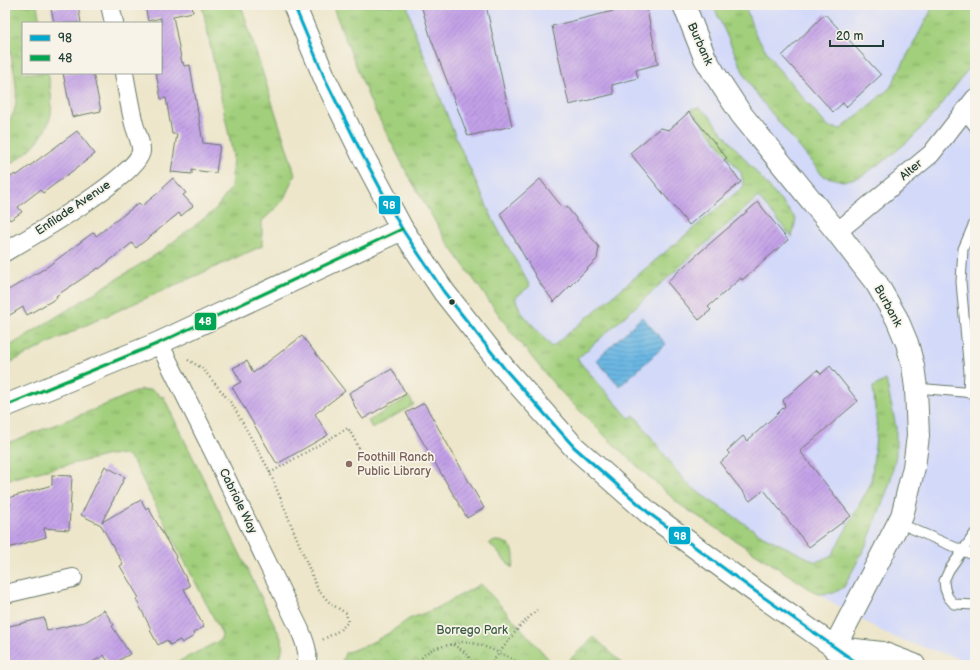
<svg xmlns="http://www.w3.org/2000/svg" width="980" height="670" viewBox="0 0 980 670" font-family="'Balsamiq Sans',sans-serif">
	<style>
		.built { fill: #d3d9f9 }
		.grass { fill: url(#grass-tufts); stroke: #608658 }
		.park { fill: url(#park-crowns); stroke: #608658 }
		.water { fill: url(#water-rules); stroke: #447a8c }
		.building { fill: url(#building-hatch) }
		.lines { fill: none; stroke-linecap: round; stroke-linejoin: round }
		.service-casing { stroke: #677868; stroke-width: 11 }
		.minor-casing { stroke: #677868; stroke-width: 20 }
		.tertiary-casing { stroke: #677868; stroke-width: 24 }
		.secondary-casing { stroke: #677868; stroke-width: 24 }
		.path { stroke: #677868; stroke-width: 2.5; stroke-dasharray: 1 3; stroke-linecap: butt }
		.service { stroke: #fff; stroke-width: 9 }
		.minor { stroke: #fff; stroke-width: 18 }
		.tertiary { stroke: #fff; stroke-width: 22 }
		.secondary { stroke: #fff; stroke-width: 22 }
		.bus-1-casing { stroke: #f7f3e8; stroke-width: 6 }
		.bus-2-casing { stroke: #f7f3e8; stroke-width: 6 }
		.bus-1 { stroke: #00a9ce; stroke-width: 3 }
		.bus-2 { stroke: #00a651; stroke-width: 3 }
		.bus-dot { fill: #1f3d34; stroke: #f7f3e8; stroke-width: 1.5 }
		.education-dot { fill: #8d6e63; stroke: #f7f3e8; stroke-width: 1.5 }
		.labels { text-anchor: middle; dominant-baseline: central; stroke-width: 3.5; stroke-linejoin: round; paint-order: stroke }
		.street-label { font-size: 12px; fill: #1f3d34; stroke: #f7f3e8 }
		.education-label { font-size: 12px; fill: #785e54; stroke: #f7f3e8; text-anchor: start }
		.park-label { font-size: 12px; fill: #395a42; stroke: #f7f3e8 }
		.line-badge { stroke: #f7f3e8; stroke-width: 1.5 }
		.badge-label { font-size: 11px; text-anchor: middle; font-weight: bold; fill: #fff }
	</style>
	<defs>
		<pattern id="grass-tufts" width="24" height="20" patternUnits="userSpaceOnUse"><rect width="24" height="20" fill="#a2cf7c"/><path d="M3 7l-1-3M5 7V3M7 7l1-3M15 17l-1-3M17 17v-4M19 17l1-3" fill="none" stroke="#83a966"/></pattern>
		<pattern id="park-crowns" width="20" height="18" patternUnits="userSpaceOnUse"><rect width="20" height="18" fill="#a2cf7c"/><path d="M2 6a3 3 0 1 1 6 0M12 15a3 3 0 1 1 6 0" fill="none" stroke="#83a966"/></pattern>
		<pattern id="water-rules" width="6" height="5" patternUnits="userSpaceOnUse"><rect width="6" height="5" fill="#6ab7e4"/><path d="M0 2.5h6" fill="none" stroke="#5796ba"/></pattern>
		<pattern id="building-hatch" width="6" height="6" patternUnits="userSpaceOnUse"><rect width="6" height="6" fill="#c3a0e8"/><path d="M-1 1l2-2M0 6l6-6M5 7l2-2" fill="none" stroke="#9e84bd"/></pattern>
	</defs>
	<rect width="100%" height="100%" fill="#f7f3e8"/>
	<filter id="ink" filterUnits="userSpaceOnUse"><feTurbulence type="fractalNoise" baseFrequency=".025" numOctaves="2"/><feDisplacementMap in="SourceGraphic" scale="8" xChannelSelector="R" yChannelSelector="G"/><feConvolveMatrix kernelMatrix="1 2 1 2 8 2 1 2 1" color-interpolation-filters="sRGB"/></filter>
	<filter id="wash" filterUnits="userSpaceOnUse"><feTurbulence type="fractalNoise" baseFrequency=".012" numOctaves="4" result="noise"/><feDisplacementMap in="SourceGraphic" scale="16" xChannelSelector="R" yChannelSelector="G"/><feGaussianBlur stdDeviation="0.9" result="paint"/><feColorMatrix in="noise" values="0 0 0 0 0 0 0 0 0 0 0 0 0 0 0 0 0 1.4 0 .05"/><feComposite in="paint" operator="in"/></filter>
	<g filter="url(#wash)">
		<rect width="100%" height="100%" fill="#ede6ca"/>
		<!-- built -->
		<path class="built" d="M332,5H975V664L890,636L818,594L679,504L610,441L558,389L512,333L447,242L407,173L371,103Z"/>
		<!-- grass -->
		<path class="grass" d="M5,5H37L40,23H23V73H48C50,83 53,104 51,114C45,140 27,154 5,167V123C29,110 8,48 5,27C4,20 5,12 5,5Z
			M202,5H241L295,174L283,201L262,221V246L86,325L5,365V349L160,252L215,210L231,188L233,155Z
			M332,5H407L414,30L456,138L495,224L530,286L515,298L521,312L552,347L744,186L741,173L691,109L699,108L709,115L716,125L796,219L792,237L758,197L577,359L629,418L635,416L685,482L702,495L763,536L816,562L832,555L871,483L877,428L873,387L886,380L896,427V455L890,483L867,543L844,587L834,593L818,594L679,504L610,441L558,389L512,333L447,242L407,173L371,103Z
			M713,5H745L754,32L776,66L828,127L841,129L890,88L934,5H975V60L939,108L914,136L889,157L860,177L843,181L823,176L760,99L746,78Z
			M142,389L143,391C151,388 156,391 161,397L163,396L282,640C283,650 282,659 273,665H172L217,642L221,639L222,634L133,461C125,453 120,454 109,455L5,480V444L98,408Z
			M409,397L414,405L372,428L368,421Z
			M496,541C513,541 517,554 512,568L489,543Z"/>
		<!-- park -->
		<path class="park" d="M481,584L554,665H341L345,653L367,645L389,633L409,619L437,608Z
			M594,637L624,665H564Z"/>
		<!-- water -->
		<path class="water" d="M642,317L666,344L620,386L596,360Z"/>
		<g id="blocks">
			<!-- building -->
			<path class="building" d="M67,5H78L81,23H54L51,8Z
				M145,5H192L193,12L173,16L182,63L183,62L184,66L190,65L203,143L220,145L216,173L192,170V174L171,172L177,134H172L166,98L161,99L156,73H161V18L148,21Z
				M421,5H486L512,126L468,136L431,39Z
				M638,5H646L658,64L636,70L638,78L612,85L614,94L569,105L552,26Z
				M825,14L881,75L846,107L843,103L833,112L782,56Z
				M63,73H93L101,111L72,117Z
				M689,112L727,158L724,160L741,182L689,225L630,153L660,128L669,130Z
				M77,131L95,154L43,193L40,190L18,207L22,212L10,220L7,215L5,216V181L15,174L16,176Z
				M173,178L186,193L183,195L193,206L181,216L179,213L136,248L132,243L99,269L98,268L56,296L57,298L27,315L23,307L5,318V292L47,267L94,232L96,236L139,203L142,206L164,188L163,187Z
				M540,179L563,208L566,206L599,247L597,259L554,302L539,282L500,214Z
				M758,202L788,240L742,280L741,278L708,307L711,310L699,320L667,282L684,266Z
				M302,336L345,391L315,414L328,435L277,464L232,387L241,382L233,368L247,361L253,373Z
				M830,366L858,401L800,451L851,516L809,547L764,490L750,501L720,463L730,454L727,451L743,436L747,441L776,415L785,406L783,400L817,370L821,374Z
				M392,369L406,394L363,419L356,409L349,393Z
				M424,403L484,508L467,518L406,413Z
				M105,466L125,477L102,522L141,500L146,509L148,507L176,557H175L190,586L184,589L204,627L193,633L194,636L182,643L180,640L170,645L167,640L158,645L150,630L151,629L136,599L139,598L120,566L123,564L101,525L81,515Z
				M52,475L72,476L69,530L44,528L46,537L5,549V506L11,505L8,498L52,485Z
				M104,610L114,625L112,626L130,654L111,665H110L104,655L88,665H5V627L44,618L47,631L84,622Z"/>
		</g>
	</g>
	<g filter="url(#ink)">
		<use href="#blocks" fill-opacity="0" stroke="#677868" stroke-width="1"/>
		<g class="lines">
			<!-- service casing -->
			<g class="service-casing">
				<path id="service" d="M963,113L975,128
					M916,388L975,393
					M968,393L969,372L961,282L963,249L975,221
					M899,523L975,556
					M975,533L949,570L944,581L945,589L948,597L954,604L975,605"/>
			</g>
			<!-- minor casing -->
			<g class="minor-casing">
				<path id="minor" d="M110,5L114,23
					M837,232L931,154L975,98
					M5,252C29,238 139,175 141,151C142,145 136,131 134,124C130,107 127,90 124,73
					M159,343L213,451L300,630C304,640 311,656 305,665
					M5,594L73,578"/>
			</g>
			<!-- tertiary casing -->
			<g class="tertiary-casing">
				<path id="tertiary" d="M684,5L705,58L714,73L741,114L837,232L877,284L897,319L907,343L913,366L916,388L918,436L914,467L902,516L834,648
					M5,406L159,343L402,229"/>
			</g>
			<!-- secondary casing -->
			<g class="secondary-casing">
				<path id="secondary" d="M294,5L326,81L361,152L402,229L444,292L504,368L574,447L650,514L752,589L860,665
					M837,648L882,653L914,665"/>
			</g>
			<!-- path -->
			<path class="path" d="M188,360L202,368L232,404L268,468L318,590L331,604L346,613L348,622L340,630L322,640
				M270,473L348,428L362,453
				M453,645C462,649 470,656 473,665
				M418,665C423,650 438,647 453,644C458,643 464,641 468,642C488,646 506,656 523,665
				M490,665L520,626L537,610"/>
			<!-- service -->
			<use href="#service" class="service"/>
			<!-- minor -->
			<use href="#minor" class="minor"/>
			<!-- tertiary -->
			<use href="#tertiary" class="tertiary"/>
			<!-- secondary -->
			<use href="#secondary" class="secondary"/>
			<!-- bus-1 casing -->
			<g class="bus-1-casing">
				<path id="bus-1" d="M294,5L326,81L361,152L402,229L444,292L504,368L574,447L650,514L752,589L860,665"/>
			</g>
			<!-- bus-2 casing -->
			<g class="bus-2-casing">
				<path id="bus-2" d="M5,406L159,343L402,229"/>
			</g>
			<!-- bus-1 -->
			<use href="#bus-1" class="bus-1"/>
			<!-- bus-2 -->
			<use href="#bus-2" class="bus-2"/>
		</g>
	</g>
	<!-- markers -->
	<circle class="bus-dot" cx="452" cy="302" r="3.5"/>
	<circle class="education-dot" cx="349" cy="464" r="4"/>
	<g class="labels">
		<!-- street labels -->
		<g class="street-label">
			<text transform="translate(700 44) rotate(66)">Burbank</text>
			<text transform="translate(911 170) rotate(-40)">Alter</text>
			<text transform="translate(73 208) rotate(-34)">Enfilade Avenue</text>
			<text transform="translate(888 306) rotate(61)">Burbank</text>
			<text transform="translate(238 501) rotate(64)">Cabriole Way</text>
		</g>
		<!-- education labels -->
		<g class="education-label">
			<text x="357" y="457">Foothill Ranch<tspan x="357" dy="14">Public Library</tspan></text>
		</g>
		<!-- park labels -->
		<g class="park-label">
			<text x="472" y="630">Borrego Park</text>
		</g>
	</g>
	<g class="line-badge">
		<rect x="378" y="195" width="23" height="20" rx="4" fill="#00a9ce"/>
		<rect x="194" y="312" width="23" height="19" rx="4" fill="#00a651"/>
		<rect x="668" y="526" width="23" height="19" rx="4" fill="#00a9ce"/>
	</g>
	<g class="badge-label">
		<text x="389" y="209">98</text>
		<text x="205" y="325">48</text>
		<text x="680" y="540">98</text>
	</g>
	<!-- margin -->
	<rect width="980" height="670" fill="none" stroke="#f7f3e8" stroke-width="20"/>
	<!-- legend -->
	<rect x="22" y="22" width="140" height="52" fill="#f7f3e8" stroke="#a1aaa0"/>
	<rect x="30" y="35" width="20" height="6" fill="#00a9ce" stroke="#a1aaa0"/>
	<text x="58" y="42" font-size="12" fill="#1f3d34">98</text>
	<rect x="30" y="55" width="20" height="6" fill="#00a651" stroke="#a1aaa0"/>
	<text x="58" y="62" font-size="12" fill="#1f3d34">48</text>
	<!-- scale -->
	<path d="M830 40v6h53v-6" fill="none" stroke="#1f3d34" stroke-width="2"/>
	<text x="836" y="40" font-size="12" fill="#1f3d34" stroke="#f7f3e8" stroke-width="3" paint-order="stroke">20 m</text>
</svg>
